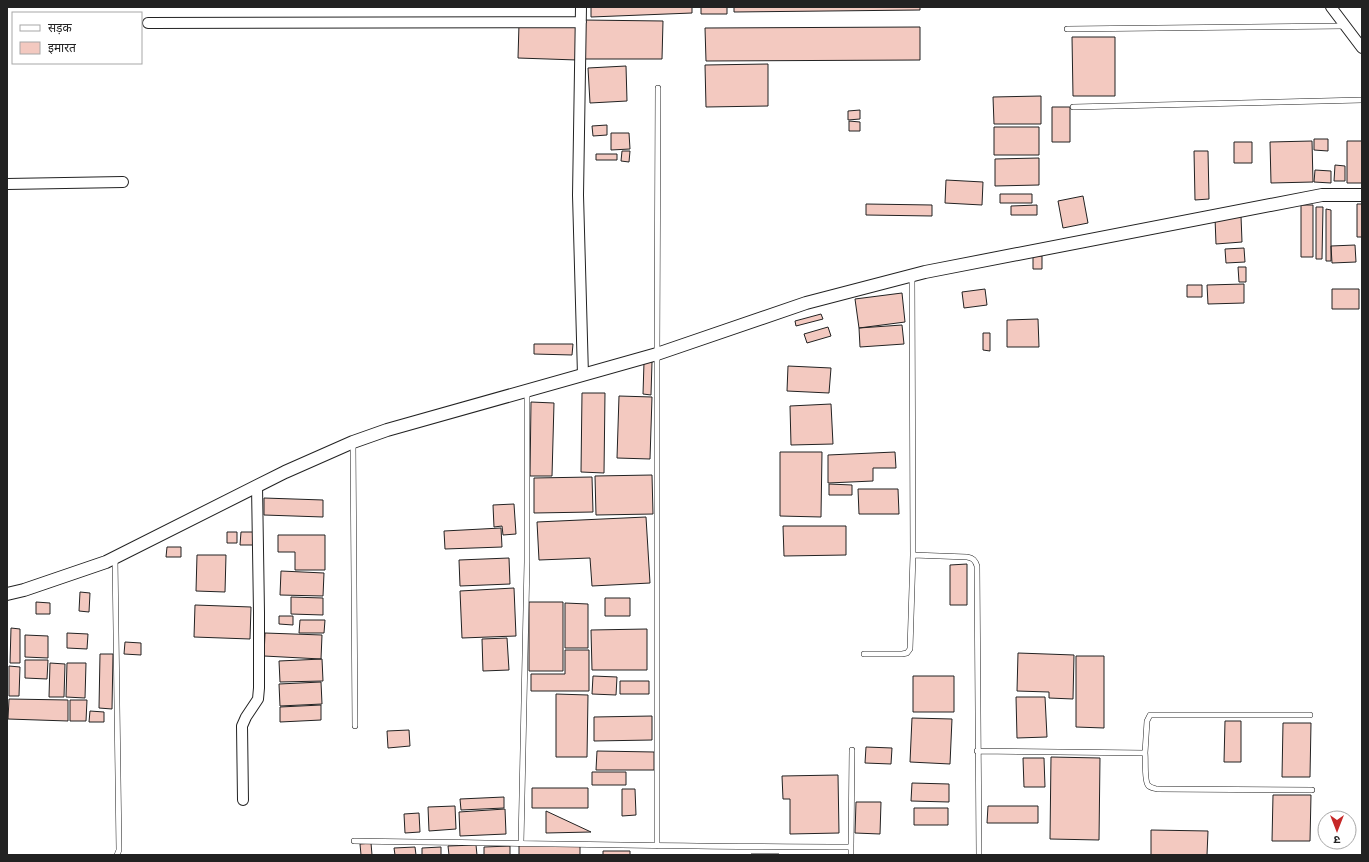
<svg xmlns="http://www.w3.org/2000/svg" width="1369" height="862" viewBox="0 0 1369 862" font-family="Barlow,'Noto Sans Devanagari',sans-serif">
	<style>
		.building { fill: #f3c9c0; stroke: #222 }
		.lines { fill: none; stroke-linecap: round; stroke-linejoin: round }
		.service-casing { stroke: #222; stroke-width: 6 }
		.minor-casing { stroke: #222; stroke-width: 12 }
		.tertiary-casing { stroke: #222; stroke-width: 14 }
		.service { stroke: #fff; stroke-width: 5 }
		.minor { stroke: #fff; stroke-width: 10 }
		.tertiary { stroke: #fff; stroke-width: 12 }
	</style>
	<rect width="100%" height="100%" fill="#fff"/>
	<!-- building -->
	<path class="building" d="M591,7H692V13L591,17Z
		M701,7H727V14H701Z
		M734,7H920V10L734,12Z
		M583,20L663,21L662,59H583Z
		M519,24L577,26V60L518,58Z
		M920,27V60L706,61L705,28Z
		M1072,37H1115V96H1073Z
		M768,64V106L706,107L705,65Z
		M626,66L627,101L590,103L588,68Z
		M1041,96V124H994L993,97Z
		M1052,107H1070V142H1052Z
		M860,110V119L848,120V111Z
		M849,121L860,122V131H849Z
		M607,125V135L593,136L592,126Z
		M994,127H1039V155H994Z
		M611,133H629L630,149L611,150Z
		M1314,139H1328V151L1314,150Z
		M1312,141L1313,182L1271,183L1270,142Z
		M1347,141H1362V183H1347Z
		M1234,142H1252V163H1234Z
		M622,151H630L629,162L621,161Z
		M1194,151H1208L1209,199L1195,200Z
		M596,154H617V160H596Z
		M1039,158V185L995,186V159Z
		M1335,165L1345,166V181H1334Z
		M1315,170L1331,171V183L1314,182Z
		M946,180L983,182L982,205L945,203Z
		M1000,194H1032V203H1000Z
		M1083,196L1088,223L1063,228L1058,201Z
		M866,204L932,205V216L866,215Z
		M1357,204H1362V237H1357Z
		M1037,205V215H1011V206Z
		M1301,205H1313V257H1301Z
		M1316,207H1323L1322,259H1316Z
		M1326,209L1331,210V261H1326Z
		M1241,216L1242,242L1216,244L1215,218Z
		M1355,245L1356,262L1332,263L1331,246Z
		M1244,248L1245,262L1226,263L1225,249Z
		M1033,256H1042V269H1033Z
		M1238,267H1246V282H1239Z
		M1244,284V303L1208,304L1207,285Z
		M1187,285H1202V297H1187Z
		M985,289L987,305L964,308L962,292Z
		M1332,289H1359V309H1332Z
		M902,293L905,322L859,328L855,299Z
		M821,314L823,319L796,326L795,321Z
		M1038,319L1039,347H1007V320Z
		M902,325L904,344L860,347L859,328Z
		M828,327L831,336L807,343L804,334Z
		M983,333H990V351L983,350Z
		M534,344H573L572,355L534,354Z
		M644,362H652L651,395L643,394Z
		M788,366L831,368L829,393L787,391Z
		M582,393H605L604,473L581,472Z
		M619,396L652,397L650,459L617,458Z
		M531,402L554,403L552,476H530Z
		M831,404L833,444L791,445L790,406Z
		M780,452H822L821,517L780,516Z
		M895,452L896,468H873V481L828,483V455Z
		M652,475L653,514L596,515L595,476Z
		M592,477L593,512L534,513V478Z
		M829,484L852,485V495H829Z
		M858,489H898L899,514H859Z
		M264,498L323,500V517L264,515Z
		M514,504L516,534L503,535L502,526L494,527L493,505Z
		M646,517L650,583L592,586L590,558L539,560L537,522Z
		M783,526H846V555L784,556Z
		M501,528L502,547L445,549L444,531Z
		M227,532H237V543H227Z
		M241,532H256L255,545H240Z
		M278,535H325V570H295V552H278Z
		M167,547H181V557H166Z
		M197,555H226L225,592L196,591Z
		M509,558L510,584L460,586L459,560Z
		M967,564V605H950V565Z
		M281,571L324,573L323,596L280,595Z
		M514,588L516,636L462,638L460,591Z
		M80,592L90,593L89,612L79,611Z
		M291,597L323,598V615L291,614Z
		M605,598H630V616H605Z
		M36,602L50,603V614H36Z
		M529,602H563V671H529Z
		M565,603L588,604V648H565Z
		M195,605L251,607L250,639L194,637Z
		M279,616H293V625L279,624Z
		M300,620H325L324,633H299Z
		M11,628L20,629V663H10Z
		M647,629V670H592L591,630Z
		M67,633L88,634L87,649L67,648Z
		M265,633L322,635L321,659L264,656Z
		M25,635L48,636V658L25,657Z
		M507,638L509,670L483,671L482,639Z
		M125,642L141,643V655L124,654Z
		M565,650H589V691H531V674H565Z
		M1018,653L1074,655L1073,699L1049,698V692L1017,691Z
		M100,654H113L112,709L99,708Z
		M1076,656H1104V728L1076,727Z
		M322,659L323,681L280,682L279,661Z
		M25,660H48L47,679L25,678Z
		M50,663L65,664L64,697H49Z
		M67,663H86L85,698L66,697Z
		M9,666L20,667L19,696H9Z
		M593,676L617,677L616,695L592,694Z
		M913,676H954V712H913Z
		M620,681H649V694H620Z
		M321,682L322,704L280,706L279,684Z
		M556,694L588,695L587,757H556Z
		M1016,697H1045L1047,737L1017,738Z
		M9,699L68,700V721L8,719Z
		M70,700H87L86,721H70Z
		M321,705V720L280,722V707Z
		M90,711L104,712V722H89Z
		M652,716V740L594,741V717Z
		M912,718L952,719L950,764L910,762Z
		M1225,721H1241V762H1224Z
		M1283,723H1311L1310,777H1282Z
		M409,730L410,746L388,748L387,731Z
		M866,747L892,748L891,764L865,763Z
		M597,751L654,752V770H596Z
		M1051,757L1100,758L1099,840L1050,839Z
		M1023,758H1044L1045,787H1024Z
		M592,772H626V785H592Z
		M838,775L839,833L790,834V799H783L782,776Z
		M912,783L949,784V802L911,801Z
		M532,788H588V808H532Z
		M622,789H635L636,815L622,816Z
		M1273,795H1311L1310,841H1272Z
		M504,797V808L461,810L460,799Z
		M856,802H881L880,834L855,833Z
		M455,806L456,829L429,831L428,807Z
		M988,806H1038V823H987Z
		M914,808H948V825H914Z
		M505,809L506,834L460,836L459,812Z
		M546,811L591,832L546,833Z
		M419,813L420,832L405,833L404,814Z
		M1151,830L1208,831L1207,855H1151Z
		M371,843L372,855H361L360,844Z
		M519,844L580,845V855H519Z
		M476,845L477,855H449L448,846Z
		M510,846V855H484V847Z
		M415,847L416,855H395L394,848Z
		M441,847V855H422V848Z
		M603,851H630V855H603Z
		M751,854H779V855H751Z"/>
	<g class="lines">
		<!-- service casing -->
		<g class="service-casing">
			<path id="service" d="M1067,29L1344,26
				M1073,107L1362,100
				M912,276L913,555L967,557C973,558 975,560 977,566L979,855
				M353,443L355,726
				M115,558L119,850L117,855
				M864,654H902L907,653L910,649L913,555
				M977,751L1145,753C1146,760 1144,780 1148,785C1150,788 1154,788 1157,789L1312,790
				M1145,753L1147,721L1150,715H1310
				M354,841C519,843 685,847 851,847V855
				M521,843L527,562V392
				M657,846V354L658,88
				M851,847L852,750"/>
		</g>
		<!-- minor casing -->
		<g class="minor-casing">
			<path id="minor" d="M581,7L578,195L583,375
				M1331,7L1362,48
				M148,23L581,22
				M7,184L123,182
				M243,800L242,726L246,717L258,699L259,688V612L257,486"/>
		</g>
		<!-- tertiary casing -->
		<g class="tertiary-casing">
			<path id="tertiary" d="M7,594L24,590L106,562L285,472L353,442L387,430L657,354L806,303L925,272L1322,195H1362"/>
		</g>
		<!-- service -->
		<use href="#service" class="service"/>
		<!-- minor -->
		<use href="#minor" class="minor"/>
		<!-- tertiary -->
		<use href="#tertiary" class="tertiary"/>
	</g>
	<!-- border -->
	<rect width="1369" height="862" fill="none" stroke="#222222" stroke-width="16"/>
	<!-- legend -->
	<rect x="12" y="12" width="130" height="52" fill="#ffffff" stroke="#a7a7a7"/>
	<rect x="20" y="25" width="20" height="6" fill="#ffffff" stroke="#a7a7a7"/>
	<text x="48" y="32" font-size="12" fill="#222222">सड़क</text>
	<rect x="20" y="42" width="20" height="12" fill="#f3c9c0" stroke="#a7a7a7"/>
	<text x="48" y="52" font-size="12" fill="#222222">इमारत</text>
	<!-- north arrow -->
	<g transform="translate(1337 830) rotate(180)"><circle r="19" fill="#ffffff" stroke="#a7a7a7"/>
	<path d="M0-3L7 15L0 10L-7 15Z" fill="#c62828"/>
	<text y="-6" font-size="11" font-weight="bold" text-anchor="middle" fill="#222222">उ</text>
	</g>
</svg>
